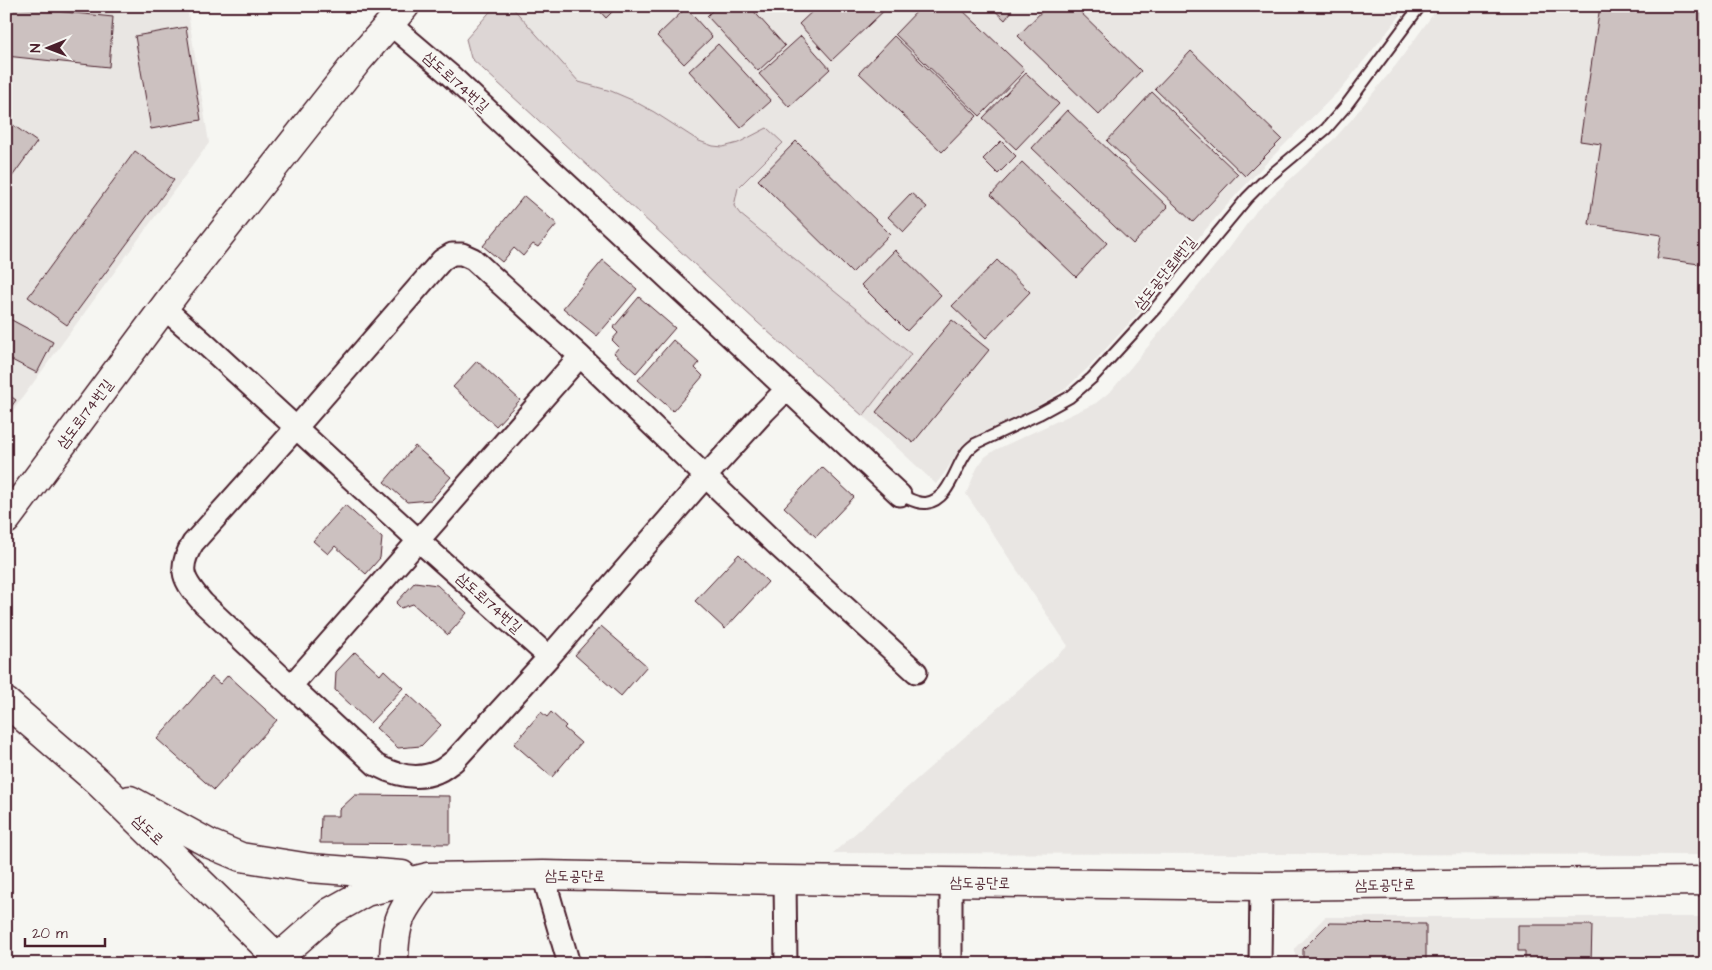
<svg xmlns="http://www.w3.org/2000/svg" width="1712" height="970" viewBox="0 0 1712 970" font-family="'Architects Daughter','Poor Story',sans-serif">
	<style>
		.built { fill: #e9e6e3 }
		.green { fill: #ddd6d5; stroke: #947a80 }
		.building { fill: #ccc1c0; stroke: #4a1f2b }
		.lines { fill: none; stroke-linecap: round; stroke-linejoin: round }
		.lane-casing { stroke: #4a1f2b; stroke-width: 14 }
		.street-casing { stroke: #4a1f2b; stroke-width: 25 }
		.secondary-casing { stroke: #4a1f2b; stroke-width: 31 }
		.lane { stroke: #f6f6f2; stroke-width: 10 }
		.street { stroke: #f6f6f2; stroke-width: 21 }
		.secondary { stroke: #f6f6f2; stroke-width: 28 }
		.labels { text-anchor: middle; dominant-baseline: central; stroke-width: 4.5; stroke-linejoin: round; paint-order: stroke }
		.street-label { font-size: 15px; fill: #4a1f2b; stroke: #f6f6f2 }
	</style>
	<rect width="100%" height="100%" fill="#f6f6f2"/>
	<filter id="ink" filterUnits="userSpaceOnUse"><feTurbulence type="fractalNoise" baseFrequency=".02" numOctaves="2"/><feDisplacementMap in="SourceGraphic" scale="10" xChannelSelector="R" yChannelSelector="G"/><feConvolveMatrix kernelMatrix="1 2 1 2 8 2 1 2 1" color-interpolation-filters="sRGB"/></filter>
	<g filter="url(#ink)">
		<!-- built -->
		<path class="built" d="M6,6H103L188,13L209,143L6,420Z
			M511,6H1408L1341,89L1272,157L1236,195L1200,236L1147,304L1090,366L1064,390L1034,408L972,437L962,445L946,471L936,484L863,416L911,354L740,214L734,206V197L738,189L783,143L767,129L738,143L723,147L713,146L699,141L654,112L632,100L611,91L579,82Z
			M1439,6H1706V855L833,853L1068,646L966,494L977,468L985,457L995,450L1096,403L1112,390L1228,250L1257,210L1335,138L1351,120L1396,65Z
			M1325,917H1706V964H1295V948Z"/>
		<!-- green -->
		<path class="green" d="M495,6H511L579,82L611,91L632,100L654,112L699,141L713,146L723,147L738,143L767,128L783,143L738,188L734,206L740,214L911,354L863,416L757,322L471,58L466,39Z"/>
		<!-- building -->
		<path class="building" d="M6,6L113,17L109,67L6,56Z
			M595,6H618L606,18Z
			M717,6H749L785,46L758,71L707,16Z
			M818,6H889L832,60L799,24Z
			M922,6H958L1025,70L980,116L895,34Z
			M990,6H1008L1012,11L1005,20Z
			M1047,6H1074L1141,71L1099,115L1018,36Z
			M1600,6H1706V265L1657,258L1661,235L1589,224L1601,144L1580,141Z
			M686,8L712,37L684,64L657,36Z
			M186,27L201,120L151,129L135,36Z
			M801,36L830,69L789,107L759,74Z
			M894,36L977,116L942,152L859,73Z
			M718,44L771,101L741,128L689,71Z
			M1191,51L1282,139L1245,176L1155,89Z
			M1026,73L1059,104L1016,149L983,118Z
			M1152,92L1238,174L1193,222L1107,141Z
			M1067,110L1168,207L1133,244L1032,148Z
			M6,120L37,142L6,185Z
			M796,141L890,234L852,273L758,180Z
			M1001,141L1016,156L998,174L983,159Z
			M135,151L174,180L67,325L28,297Z
			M1022,162L1107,243L1076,277L991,195Z
			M911,193L927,207L904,232L888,217Z
			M524,196L557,224L538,247L533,244L523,256L514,248L502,262L483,246Z
			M895,250L941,295L907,331L861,285Z
			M603,260L637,289L597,336L563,308Z
			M997,260L1030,292L986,338L952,306Z
			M639,297L675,328L636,373L614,353L619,347L612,340L618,333L613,328Z
			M6,317L53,342L37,373L6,357Z
			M952,320L989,350L913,443L876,412Z
			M673,340L699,363L695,368L703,376L673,411L638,380Z
			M477,361L520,400L496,426L453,387Z
			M6,393L16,400L6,414Z
			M415,446L451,477L431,500L407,502L384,482Z
			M822,467L854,497L816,537L784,507Z
			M345,505L382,538L380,558L366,574L335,546L328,554L313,541Z
			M739,554L768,582L725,629L695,601Z
			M415,582L437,585L467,613L448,635L413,604L401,608L396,603Z
			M601,626L647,666L621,696L575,655Z
			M355,652L380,675L384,670L403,688L370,723L335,690L336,672Z
			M228,675L277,720L214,790L157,739L212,677L220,684Z
			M408,694L441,725L421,746L398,748L376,728Z
			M541,712L547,717L551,712L566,726L564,728L581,743L552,777L514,744Z
			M355,795L450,796V844L320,843L321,816H339V810Z
			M1329,923L1426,924V964H1303V949Z
			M1518,925H1592L1591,964H1525V951H1518Z
			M807,957L861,959L860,964H806Z
			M704,958L764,959V964H704Z
			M491,961L533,962L539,964H484Z"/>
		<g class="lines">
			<!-- lane casing -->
			<g class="lane-casing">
				<path id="lane" d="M900,495C908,498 917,504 926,503C949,500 955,468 966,453C968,449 972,447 975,444L1039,414L1070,397L1092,378L1155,309L1247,198L1265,180L1326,129L1345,107L1420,6"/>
			</g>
			<!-- street casing -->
			<g class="street-casing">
				<path id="street" d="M390,24L450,75L583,199L900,495
					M452,254H462L473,259L580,356L291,686L203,603C184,581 176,570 193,543L297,427L442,260Z
					M164,308L203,342L418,540L549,657L706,476L764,412L787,389
					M580,356L777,545L916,672
					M291,686L376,765C395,775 417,781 437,772C443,770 448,765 454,761L549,657
					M543,875L569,964
					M785,880L786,964
					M951,964V882
					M1260,964L1261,886"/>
			</g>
			<!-- secondary casing -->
			<g class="secondary-casing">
				<path id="secondary" d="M6,520L180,286L359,59L405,6
					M6,702L97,781L284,964
					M130,800L210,844L241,857L310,868L402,875
					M278,958L330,912L366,892L428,877L543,875L785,880L1261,886L1706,881
					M394,964C394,920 401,910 428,877"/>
			</g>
			<!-- lane -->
			<use href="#lane" class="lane"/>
			<!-- street -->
			<use href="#street" class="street"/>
			<!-- secondary -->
			<use href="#secondary" class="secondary"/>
		</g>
	</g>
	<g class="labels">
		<!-- street labels -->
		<g class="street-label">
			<text transform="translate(456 82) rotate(42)">삼도로174번길</text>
			<text transform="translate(1165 273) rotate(-51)">삼도공단로11번길</text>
			<text transform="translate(85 414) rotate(-53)">삼도로174번길</text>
			<text transform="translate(489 603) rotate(42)">삼도로174번길</text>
			<text transform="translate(148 830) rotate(44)">삼도로</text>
			<text transform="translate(575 876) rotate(1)">삼도공단로</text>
			<text transform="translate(980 883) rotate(1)">삼도공단로</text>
			<text transform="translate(1385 885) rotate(-1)">삼도공단로</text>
		</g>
	</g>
	<!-- margin -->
	<rect width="1712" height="970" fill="none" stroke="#f6f6f2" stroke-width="25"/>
	<rect x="12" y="12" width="1687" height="945" fill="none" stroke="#4a1f2b" stroke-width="2" filter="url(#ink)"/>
	<!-- north arrow -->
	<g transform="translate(48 48) rotate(269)" stroke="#f6f6f2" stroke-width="4" paint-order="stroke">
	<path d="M0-4L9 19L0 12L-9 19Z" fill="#4a1f2b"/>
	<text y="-8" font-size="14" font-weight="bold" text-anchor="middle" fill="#4a1f2b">N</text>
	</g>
	<!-- scale -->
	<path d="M25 938v8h80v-8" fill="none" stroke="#4a1f2b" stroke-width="2.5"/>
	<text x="32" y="938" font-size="15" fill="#4a1f2b" stroke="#f6f6f2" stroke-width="4" paint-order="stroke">20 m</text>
</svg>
